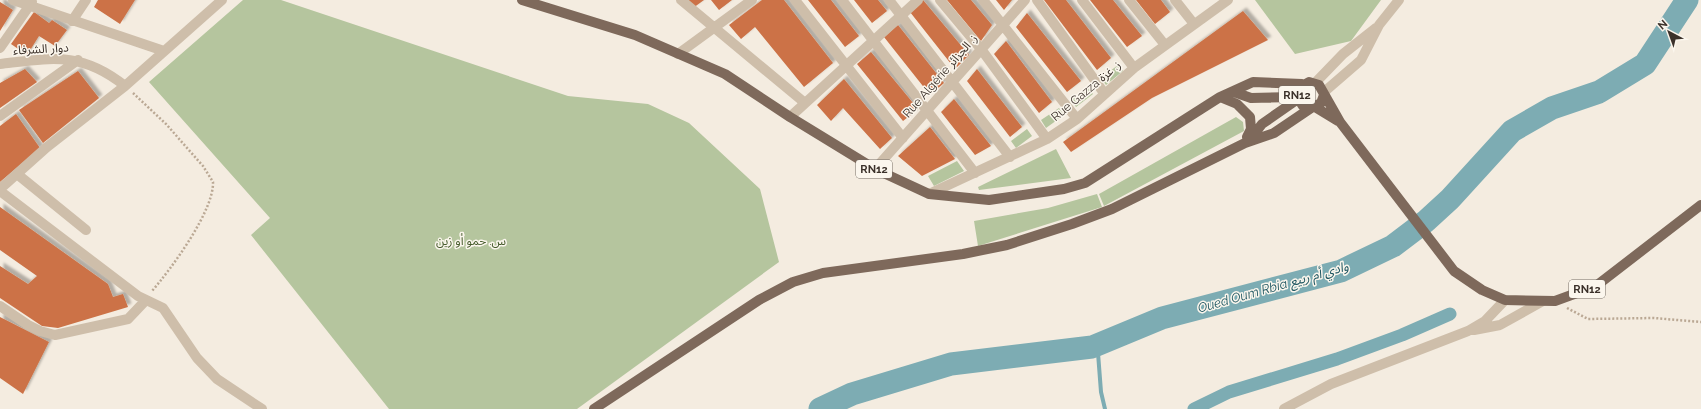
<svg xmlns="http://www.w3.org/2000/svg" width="1701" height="409" viewBox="0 0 1701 409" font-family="Raleway,'Noto Sans Arabic',sans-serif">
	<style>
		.green { fill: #b5c59e }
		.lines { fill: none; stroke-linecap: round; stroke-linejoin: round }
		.stream { stroke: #7dacb3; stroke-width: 4 }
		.canal { stroke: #7dacb3; stroke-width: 13 }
		.river { stroke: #7dacb3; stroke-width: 23 }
		.building { fill: #cc7246; filter: url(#shadow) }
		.path { stroke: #baa894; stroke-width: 2.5; stroke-dasharray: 2 2; stroke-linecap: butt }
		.minor { stroke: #cebeaa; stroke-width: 10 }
		.major { stroke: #7e695b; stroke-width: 10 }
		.labels { text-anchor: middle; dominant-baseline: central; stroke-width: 3; stroke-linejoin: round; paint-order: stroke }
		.shield { fill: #fbf6ed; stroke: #756c64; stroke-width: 1 }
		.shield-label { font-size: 11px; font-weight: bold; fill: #3b312a }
		.street-label { font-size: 12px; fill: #3b312a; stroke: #fbf6ed }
		.park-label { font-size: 12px; fill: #465b2c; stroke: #fbf6ed }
		.water-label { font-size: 13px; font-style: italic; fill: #1d5560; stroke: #fbf6ed }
	</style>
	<defs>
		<filter id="shadow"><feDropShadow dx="3.5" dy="-3.5" stdDeviation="1" flood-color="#0004"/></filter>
	</defs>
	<rect width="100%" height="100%" fill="#f4ece0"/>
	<!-- green -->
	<path class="green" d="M243,0H281L568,96L648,104L689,123L760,189L779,262L577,409H389L251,235L270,218L149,82Z
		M1255,0H1381L1351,41L1295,54Z
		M1118,65L1123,71L1106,85L1101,78Z
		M1088,88L1093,94L1076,107L1071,100Z
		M1059,108L1064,115L1046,128L1041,120Z
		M1236,117L1243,122L1244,131L1104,206L1099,194Z
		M1027,129L1032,136L1016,148L1011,141Z
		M1056,149L1071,178L979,190L978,187Z
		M957,161L964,171L934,186L928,176Z
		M1097,194L1102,207L978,246L974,221L1048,208Z"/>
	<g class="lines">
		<!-- stream -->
		<path class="stream" d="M1092,347L1098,353L1101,392L1105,409"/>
		<!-- canal -->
		<path class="canal" d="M1194,409L1229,392L1337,359L1402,335L1450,314"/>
		<!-- river -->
		<path class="river" d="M820,409L852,394L951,364L1092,347L1162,318L1341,271L1393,246L1426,221L1450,199L1512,131L1552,108L1599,92L1645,64L1687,0"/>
	</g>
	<!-- building -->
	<path class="building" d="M98,0H135L120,24L94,7Z
		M686,0H704L693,8Z
		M711,0H732L719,10Z
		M762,0H784L833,63L804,87L755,27L741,39L729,25Z
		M808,0H831L859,36L845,47Z
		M854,0H878L887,11L872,23Z
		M923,0L969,55L955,69L910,12Z
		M947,0H971L992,25L981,41Z
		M996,0H1012L1004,10Z
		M1044,0H1066L1111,58L1097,70Z
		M1090,0H1113L1142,36L1127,47Z
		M1136,0H1161L1170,12L1155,24Z
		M0,2L13,10L0,31Z
		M1243,11L1268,40L1152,98L1071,152L1063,142Z
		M34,12L49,23L52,20L67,30L55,46L39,36L27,55L11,44Z
		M1027,13L1081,81L1067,92L1016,27Z
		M898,25L944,83L930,95L884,37Z
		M1006,41L1052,102L1039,113L994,54Z
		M871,52L918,109L903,121L857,64Z
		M25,69L37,82L0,108V83Z
		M977,69L1022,127L1010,137L967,81Z
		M78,71L99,98L43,143L19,110Z
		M844,79L892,138L880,149L843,108L831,121L817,105Z
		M954,99L991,146L975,155L941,112Z
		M16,114L40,148L0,182V126Z
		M930,127L955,159L922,176L898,156Z
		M0,207L108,284L113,297L123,294L128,307L58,328L42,326L0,298V266L28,284L37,276L0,250Z
		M0,317L49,342L23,394L0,378Z"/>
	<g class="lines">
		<!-- path -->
		<path class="path" d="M133,93L166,124L203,166L213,182C214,211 171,269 152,291
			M1567,308L1588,319L1654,318L1701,322"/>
		<!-- minor -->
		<path class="minor" d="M13,0L164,51
			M681,0L805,103
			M795,0L903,138
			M842,0L975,173
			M889,0L1010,157
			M940,0L981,49L1047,139
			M983,0L1077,119
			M1037,0L1104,93
			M1082,0L1134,68
			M1129,0L1165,45
			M1175,0L1194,24
			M72,21L86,0
			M0,48L32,2
			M678,54L752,0
			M0,64C52,58 81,51 125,86
			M1315,83L1343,54L1376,28
			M1324,92L1361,60L1379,25L1399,0
			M0,116L78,60
			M790,117L918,0
			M875,169L1025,0
			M17,174L86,230
			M0,189L47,147L125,86L222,0
			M0,191L138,296L163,308L197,358L217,379L262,409
			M929,194L1047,139L1077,119L1134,68L1228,0
			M0,306L28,325L40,331L55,335L128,319L146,300
			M1474,330L1500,325L1543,301
			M1284,409L1331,384L1468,331L1485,321L1505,300"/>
		<!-- major -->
		<path class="major" d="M522,0L635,35L725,74L790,117L875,169L929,194L989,200L1064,189L1085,183L1220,97L1253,82L1302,84
			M1234,92L1251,98L1297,97
			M1324,95L1321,103L1311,108L1303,106L1297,97L1300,87L1309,82L1319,85L1340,122L1454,271L1482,290L1505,300L1555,301L1596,286L1701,205
			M1220,97L1237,104L1250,117L1251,129L1247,137
			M1315,107L1338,121
			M1248,142L1262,124L1298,99
			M594,409L759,300L793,282L823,273L963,254L1007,245L1072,224L1112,209L1245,143L1274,133L1311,108"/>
	</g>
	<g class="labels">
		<!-- shield labels -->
		<g class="shield">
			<rect x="1279" y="86" width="36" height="18" rx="3"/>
			<rect x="856" y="160" width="36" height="18" rx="3"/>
			<rect x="1569" y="280" width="36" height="18" rx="3"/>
		</g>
		<g class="shield-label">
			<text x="1297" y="95">RN12</text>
			<text x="874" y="169">RN12</text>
			<text x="1587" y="289">RN12</text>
		</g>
		<!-- street labels -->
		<g class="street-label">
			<text transform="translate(41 49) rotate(-3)">دوار الشرفاء</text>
			<text transform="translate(940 76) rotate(-49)">Rue Algérie ز. الجزائر</text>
			<text transform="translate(1086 91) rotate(-40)">Rue Gazza ز. غزة</text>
		</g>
		<!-- park labels -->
		<g class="park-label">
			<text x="471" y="241">س. حمو أو زين</text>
		</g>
		<!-- water labels -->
		<g class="water-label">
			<text transform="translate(1273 287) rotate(-16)">Oued Oum Rbia وادي أم ربيع</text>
		</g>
	</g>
	<!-- north arrow -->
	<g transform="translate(1669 32) rotate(319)" stroke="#fbf6ed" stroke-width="3" paint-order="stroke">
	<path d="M0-3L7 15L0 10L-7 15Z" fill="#3b312a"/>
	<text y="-6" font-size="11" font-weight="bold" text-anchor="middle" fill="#3b312a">N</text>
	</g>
</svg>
